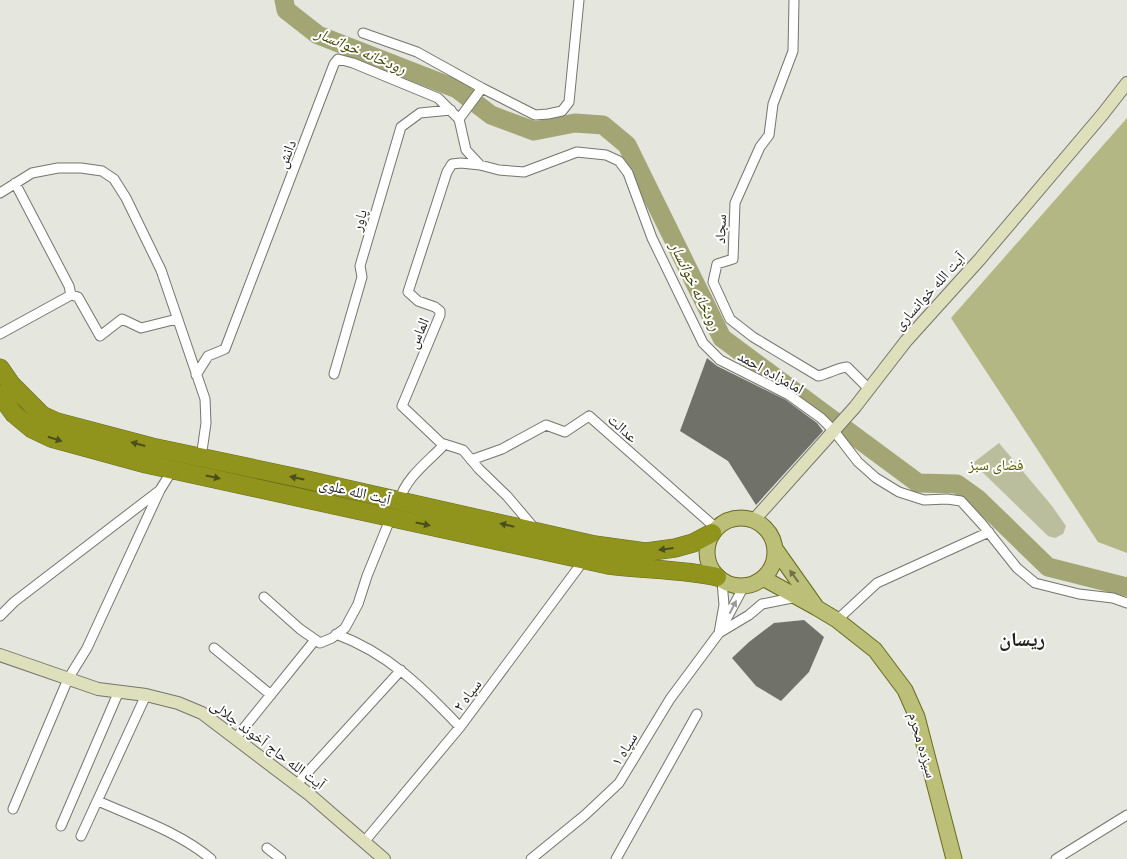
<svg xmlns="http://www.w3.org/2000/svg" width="1127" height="859" viewBox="0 0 1127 859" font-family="'IBM Plex Sans','Noto Naskh Arabic',sans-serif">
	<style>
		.green { fill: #bbbe9c }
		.forest { fill: #b3b784 }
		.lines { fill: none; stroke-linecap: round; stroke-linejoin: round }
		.river { stroke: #a3a674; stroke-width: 19 }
		.building { fill: #707169 }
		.street-casing { stroke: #74756d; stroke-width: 11 }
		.secondary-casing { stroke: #74756d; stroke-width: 14 }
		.primary-casing { stroke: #686b1c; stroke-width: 17 }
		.highway-casing { stroke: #686b1c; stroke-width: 19 }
		.street { stroke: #fff; stroke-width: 9 }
		.secondary { stroke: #dedfbb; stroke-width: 12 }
		.primary { stroke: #bcbf77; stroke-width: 15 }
		.highway { stroke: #90941c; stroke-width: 18 }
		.oneway { fill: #4c4e1c }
		.oneway2 { fill: #6e704a }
		.oneway3 { fill: #9a9b99 }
		.labels { text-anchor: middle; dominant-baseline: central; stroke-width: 4; stroke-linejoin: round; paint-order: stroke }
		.street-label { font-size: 15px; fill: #1f201c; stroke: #fff }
		.park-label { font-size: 15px; fill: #585b02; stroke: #fff }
		.water-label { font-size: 16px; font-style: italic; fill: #424404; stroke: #fff }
		.district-label { font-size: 20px; font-weight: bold; fill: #1f201c; stroke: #fff }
	</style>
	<rect width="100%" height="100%" fill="#e5e6de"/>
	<!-- green -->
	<path class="green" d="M999,443L1052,506L1066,526L1063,534L1055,538L1048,536L973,463Z"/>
	<!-- forest -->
	<path class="forest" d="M1127,118V553L1098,542L951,318Z"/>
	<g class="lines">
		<!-- river -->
		<path class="river" d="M284,0L286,10L318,35L457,89L491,115L534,131L575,123L603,125L627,145L722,338L918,483L957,484L978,499L1048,567L1127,587"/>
	</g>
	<!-- building -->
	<path class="building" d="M707,358L717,366L786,400L817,423L823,431L756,505L728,461L680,431Z
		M804,620L824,637L809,672L781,701L756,686L732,658L749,642L774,623Z"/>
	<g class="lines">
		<!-- street casing -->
		<g class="street-casing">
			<path id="street" d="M794,0L793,51L773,104L769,135L760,147L735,203L733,259L717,264L713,282L730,319L753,337L818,376C828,374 837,368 847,367L868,388
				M363,33L417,52L482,88L535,115L548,114L562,111L569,102L579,0
				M459,119L466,150L480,165L499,170L524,172L577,152L606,155L619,161L628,173L652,238L703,343L720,360L789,395L821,418L834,431L858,462L876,478L899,492L924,500L947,499L961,501L982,524L1017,568L1035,583L1079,594L1113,598L1127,603
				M459,119L482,88
				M0,193L32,173L58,168H81L102,171L114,179L126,198L161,270L205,399L206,423L201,458
				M71,295L78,297L100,336L122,319L141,328L177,319
				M0,334L71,295L69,286L15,183
				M334,374L362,277L360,266L401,127L420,113L451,110
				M196,375L208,356L225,349L334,64L338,59L353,63L438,98L459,119
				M441,443L463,450L479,469L507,496L535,529
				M471,460L502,449L546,425L565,432L589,416L716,528
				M399,501C406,478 425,464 442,447L441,443L402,406L440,315V311L435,307L418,301L408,292L447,172L452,164L461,163L480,165
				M722,581L724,605L719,633L744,586
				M264,597L300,629L320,643L332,638L345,628L358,604L367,576L391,517
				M0,616L14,602L160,490L173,469
				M837,620L877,583L989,532
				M336,634C388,653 423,688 460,727
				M214,648L271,695
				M235,739L315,640
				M296,785L401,670
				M98,801C136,818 179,832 211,859
				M13,809L68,679L87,648L160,490
				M61,826L119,691
				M81,836L146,695
				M364,842L460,727L584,560
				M267,848L281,859
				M531,859L585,815L619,783L670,699L719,633L749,615L762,604L797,597
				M616,859L697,714
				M1056,859L1127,815"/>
		</g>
		<!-- secondary casing -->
		<g class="secondary-casing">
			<path id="secondary" d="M754,520L855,407L906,341L980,259L1102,115L1127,83
				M0,655L98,689L146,695L178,703L202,713L310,795L384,859"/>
		</g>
		<!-- primary casing -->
		<g class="primary-casing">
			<path id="primary" d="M707 552a34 34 0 1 1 68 0a34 34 0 1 1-68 0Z
				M763,578L817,608L776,550
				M817,608L837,620L875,650L905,690L917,717L954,859"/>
		</g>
		<!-- highway casing -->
		<g class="highway-casing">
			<path id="highway" d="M0,368L11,384L42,415L57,422L152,447L303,479L595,545L646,552L675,548L693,543L712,533
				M0,395L14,414L32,429L51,438L146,464L608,565C644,570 682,569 717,577"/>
		</g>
		<!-- street -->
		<use href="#street" class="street"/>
		<!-- secondary -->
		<use href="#secondary" class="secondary"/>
		<!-- primary -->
		<use href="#primary" class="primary"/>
		<!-- highway -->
		<use href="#highway" class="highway"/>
	</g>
	<!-- one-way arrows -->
	<defs><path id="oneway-solid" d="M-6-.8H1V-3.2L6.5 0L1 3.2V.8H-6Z" transform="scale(1.25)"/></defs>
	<g class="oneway">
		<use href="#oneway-solid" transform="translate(55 439) rotate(18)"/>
		<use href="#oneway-solid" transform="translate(138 444) rotate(-165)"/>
		<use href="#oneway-solid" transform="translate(213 477) rotate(12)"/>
		<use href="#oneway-solid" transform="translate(297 478) rotate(-168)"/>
		<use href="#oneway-solid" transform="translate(423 524) rotate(12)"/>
		<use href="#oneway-solid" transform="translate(507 525) rotate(-167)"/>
		<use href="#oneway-solid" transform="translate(666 549) rotate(173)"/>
	</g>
	<use class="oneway2" href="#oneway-solid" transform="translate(794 576) rotate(-126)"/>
	<use class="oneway3" href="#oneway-solid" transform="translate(733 607) rotate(-63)"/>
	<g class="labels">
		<!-- street labels -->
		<g class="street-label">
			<text transform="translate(286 154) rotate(-69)">دانش</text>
			<text transform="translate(359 220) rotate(-74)">پاور</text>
			<text transform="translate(720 229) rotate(-88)">سجاد</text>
			<text transform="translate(929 291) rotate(-48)">آیت الله خوانساری</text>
			<text transform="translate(418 333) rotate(-67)">الماس</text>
			<text transform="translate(771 372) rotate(29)">امامزاده احمد</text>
			<text transform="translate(623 428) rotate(42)">عدالت</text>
			<text transform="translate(355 491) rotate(13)">آیت الله علوی</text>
			<text transform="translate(467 695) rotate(-53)">سپاه ۲</text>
			<text transform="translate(268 744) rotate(37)">آیت الله حاج آخوند جلالی</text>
			<text transform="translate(923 745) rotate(74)">سیزده محرم</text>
			<text transform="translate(624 749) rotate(-58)">سپاه ۱</text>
		</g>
		<!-- park labels -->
		<g class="park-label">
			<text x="996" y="464">فضای سبز</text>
		</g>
		<!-- water labels -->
		<g class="water-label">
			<text transform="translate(361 50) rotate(23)">رودخانه خوانسار</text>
			<text transform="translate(696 286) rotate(64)">رودخانه خوانسار</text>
		</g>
		<!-- district labels -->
		<g class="district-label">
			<text x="1022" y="638">ریسان</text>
		</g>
	</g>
</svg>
